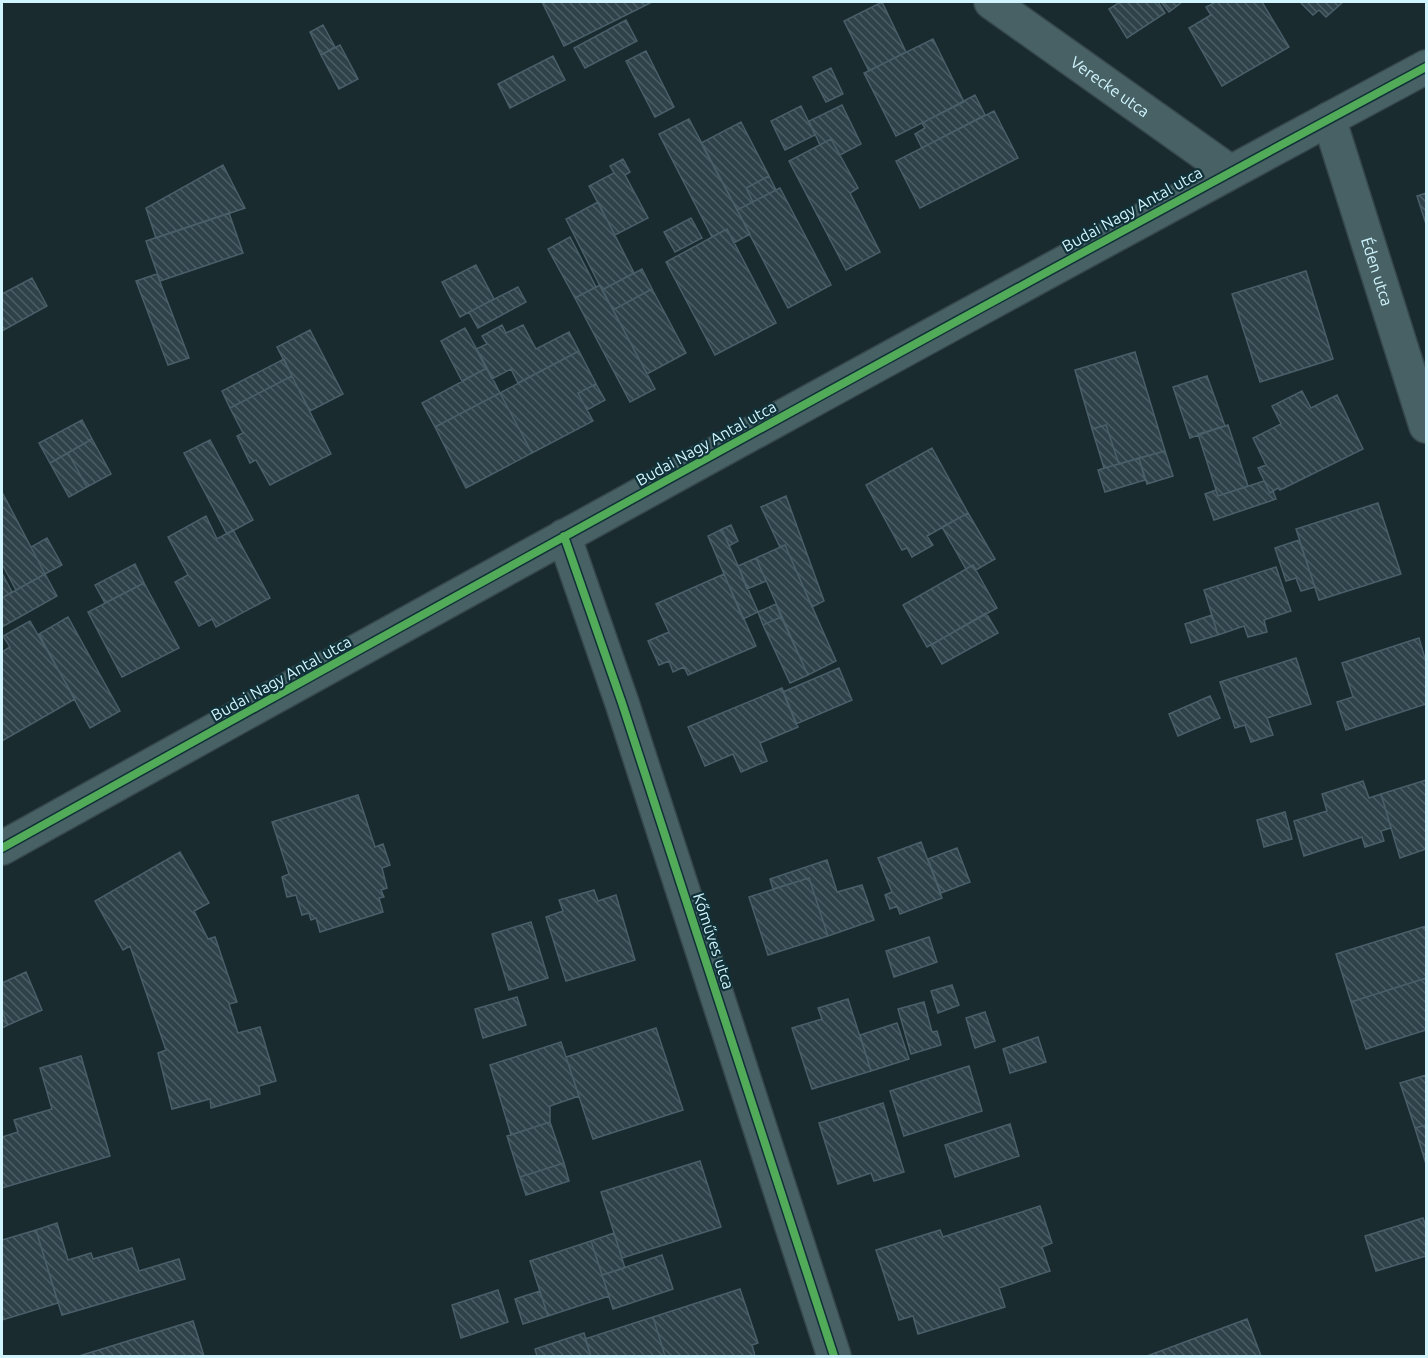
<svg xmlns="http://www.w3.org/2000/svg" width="1428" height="1358" viewBox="0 0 1428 1358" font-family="Ubuntu,sans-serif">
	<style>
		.building { fill: url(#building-back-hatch); stroke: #495f69; stroke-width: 1.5 }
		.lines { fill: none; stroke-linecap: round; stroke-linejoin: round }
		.minor-casing { stroke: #37484d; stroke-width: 36 }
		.tertiary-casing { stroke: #37484d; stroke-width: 36 }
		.minor { stroke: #476165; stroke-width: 33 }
		.tertiary { stroke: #476165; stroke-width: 33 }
		.cycleway-casing { stroke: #113138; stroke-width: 11 }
		.cycleway { stroke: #51ab58; stroke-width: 8 }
		.labels { text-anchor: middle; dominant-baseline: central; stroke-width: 4.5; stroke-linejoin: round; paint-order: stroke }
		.street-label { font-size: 16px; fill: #d1f5fe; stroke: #113138 }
	</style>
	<defs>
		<pattern id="building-back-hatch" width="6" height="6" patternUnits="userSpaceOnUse" patternTransform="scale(1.5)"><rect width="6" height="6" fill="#2f424a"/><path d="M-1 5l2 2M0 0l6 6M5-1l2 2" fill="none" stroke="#4c5e65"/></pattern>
	</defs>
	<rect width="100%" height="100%" fill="#1a2b2f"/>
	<!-- building -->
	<path class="building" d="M542,2H652L564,46Z
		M882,2L906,52L869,71L844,21Z
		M1120,2H1158L1165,13L1127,38L1109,9Z
		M1161,2H1182L1169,12Z
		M1216,2H1262L1289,47L1222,86L1189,28L1211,15L1206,7Z
		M1300,2H1343L1326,17L1319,10L1313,15Z
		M626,20L637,41L585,68L574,48Z
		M323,25L335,47L321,55L310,32Z
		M933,39L964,102L896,136L864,73Z
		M340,45L358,79L339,89L321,55Z
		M646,51L674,107L655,117L626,61Z
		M553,56L565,80L510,108L498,84Z
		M831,68L843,94L826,102L813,77Z
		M975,95L985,115L922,148L915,134L925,128L922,123Z
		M842,105L861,144L840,155L831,139L820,145L809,121Z
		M801,106L815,135L785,150L771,121Z
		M994,111L1018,158L920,208L896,161Z
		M689,119L750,234L734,243L727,229L712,237L659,134Z
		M741,122L769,176L746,188L753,202L737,210L701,143Z
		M831,139L858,188L850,193L880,252L846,270L789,161Z
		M623,159L630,172L625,175L648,218L615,235L589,186L614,173L610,166Z
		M223,165L245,208L156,238L146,208Z
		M769,176L776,190L753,202L746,188Z
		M780,188L831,285L788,308L737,210Z
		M1426,193V224L1417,196Z
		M598,202L634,273L602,290L566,219Z
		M229,213L243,253L160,281L146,241Z
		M691,218L702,238L675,252L664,232Z
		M727,229L776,323L715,355L666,262Z
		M570,237L596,287L575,298L548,249Z
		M476,265L494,299L460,317L442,282Z
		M642,269L652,289L613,310L602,290Z
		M1306,271L1333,359L1260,382L1232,294Z
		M157,274L189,358L168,365L136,281Z
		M32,278L47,306L2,331V294Z
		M600,285L655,389L630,402L575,298Z
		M518,287L526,302L478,328L469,312Z
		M652,289L686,353L647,374L613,310Z
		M502,325L506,333L523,325L536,349L569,332L579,351L518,383L511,369L492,379L476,349L487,344L482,336Z
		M465,328L487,368L462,381L441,341Z
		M310,330L343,394L310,411L277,347Z
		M579,351L596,384L578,393L593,421L532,453L500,393Z
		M1135,352L1165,451L1119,464L1106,425L1092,429L1075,370Z
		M284,359L292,376L230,408L222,391Z
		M487,368L500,393L435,427L422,403Z
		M292,376L331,454L270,485L256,460L250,463L237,436L243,433L230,408Z
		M1207,376L1225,426L1190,438L1173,387Z
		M596,384L605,400L587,410L578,393Z
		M1302,391L1311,408L1337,395L1363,449L1280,490L1278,488L1270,493L1258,468L1266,465L1253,438L1281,424L1272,406Z
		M500,393L532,453L466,488L435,427Z
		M82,420L92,439L50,463L39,443Z
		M1106,425L1119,464L1104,468L1092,429Z
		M1228,425L1248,486L1218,496L1198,434Z
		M92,439L111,474L87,487L68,453Z
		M210,440L253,520L227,534L184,453Z
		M932,448L968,513L927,536L933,545L912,557L907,548L902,550L866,485Z
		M1165,451L1173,476L1147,484L1139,458Z
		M68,453L87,487L69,497L50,463Z
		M1139,458L1145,480L1105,492L1098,470Z
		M1264,481L1270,493L1273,491L1276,499L1214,520L1205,494L1216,490L1218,496Z
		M2,492L45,574L16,590L2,564Z
		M786,496L824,601L812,607L785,545L780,547L761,507Z
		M1378,503L1401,574L1319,600L1296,529Z
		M968,513L995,559L976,570L973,565L966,569L942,527Z
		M206,516L217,539L233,530L270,598L216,627L212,619L199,626L175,582L188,575L168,537Z
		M731,525L738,541L729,546L722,529Z
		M722,529L758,612L743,619L708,536Z
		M47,538L62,565L45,574L31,547Z
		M1299,540L1315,587L1301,591L1296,578L1286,581L1275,548Z
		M785,545L836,661L808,675L756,558Z
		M756,558L766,581L747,589L738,566Z
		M135,564L144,583L105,603L95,585Z
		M973,565L997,608L927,647L903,605Z
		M1276,567L1291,611L1264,620L1267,632L1248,637L1244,626L1218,635L1204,590Z
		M2,573L12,592L2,598Z
		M45,574L57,596L2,627V598Z
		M724,574L756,646L688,675L684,667L673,672L669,661L659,665L648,641L669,632L656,604Z
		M144,583L179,648L122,677L88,612Z
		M776,604L781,617L763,625L758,612Z
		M986,613L998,633L942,664L931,645Z
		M1212,615L1218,635L1191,643L1185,624Z
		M68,617L120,711L90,728L39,634Z
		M781,617L808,675L790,683L763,625Z
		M30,621L75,699L2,741V652L10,647L3,636Z
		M1419,638L1426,662V704L1346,730L1337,702L1353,697L1342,663Z
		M1296,658L1311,704L1267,718L1273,735L1251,742L1245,725L1235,728L1220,682Z
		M839,668L852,700L796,724L783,692Z
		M782,688L798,727L760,743L767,761L741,772L733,754L705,766L688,727Z
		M1210,696L1220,718L1178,736L1169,714Z
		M1426,780V849L1400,858L1381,794Z
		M1363,781L1369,798L1381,794L1391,828L1381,831L1384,841L1365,847L1362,837L1304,856L1294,821L1327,811L1322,794Z
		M358,795L375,847L383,844L390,865L382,868L387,888L381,890L384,897L379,898L383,912L320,932L316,918L311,920L309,913L302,915L296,895L287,897L282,877L289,874L272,822Z
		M1285,812L1292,839L1264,847L1257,820Z
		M921,842L942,898L900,914L897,906L890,909L885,895L892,892L878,858Z
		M957,848L970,882L941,893L928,859Z
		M180,852L209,903L194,911L208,939L215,937L237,1002L229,1004L238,1033L260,1027L276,1081L259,1086L260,1094L211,1108L210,1099L172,1109L158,1053L166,1050L130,946L123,950L95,901Z
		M827,860L837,892L862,885L874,920L828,936L809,878L773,889L770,879Z
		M809,878L828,936L768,955L749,897Z
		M594,890L598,901L616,895L635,960L566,981L546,917L563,911L559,900Z
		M531,922L548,978L509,990L492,934Z
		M1426,926V978L1351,1002L1336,954Z
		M929,937L937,962L894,977L886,951Z
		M26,972L42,1010L8,1025L2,1011V983Z
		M1426,978V1030L1366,1049L1351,1002Z
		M952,985L959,1005L938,1013L931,991Z
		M517,997L526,1025L483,1038L475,1009Z
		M848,999L871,1071L812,1089L792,1028L822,1019L818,1008Z
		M924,1002L932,1032L937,1031L941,1045L911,1054L898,1009Z
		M2,1011L8,1025L2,1028Z
		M985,1012L995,1041L975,1048L966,1018Z
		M897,1023L909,1059L871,1071L860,1035Z
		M656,1028L683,1110L593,1139L566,1057Z
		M1038,1037L1046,1062L1010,1073L1003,1049Z
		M561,1042L579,1096L550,1106V1122L511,1135L490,1065Z
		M81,1056L110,1156L2,1188V1137L18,1132L14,1120L52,1109L40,1068Z
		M969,1066L982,1111L904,1136L890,1091Z
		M1426,1075V1125L1415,1128L1400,1083Z
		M883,1103L904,1172L874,1181L871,1173L838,1184L819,1123Z
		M550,1122L564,1163L520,1177L507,1136Z
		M1010,1124L1019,1156L955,1177L945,1145Z
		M1426,1125V1164L1415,1128Z
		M700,1161L721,1227L622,1258L601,1192Z
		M564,1163L569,1181L526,1195L520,1177Z
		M1040,1206L1052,1243L1042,1247L1050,1271L999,1288L1005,1307L918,1334L913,1316L899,1320L876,1250L940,1230L943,1237Z
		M1423,1218L1426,1227V1256L1376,1271L1365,1236Z
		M57,1223L68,1260L91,1253L93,1259L132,1248L139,1271L179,1259L185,1279L62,1315L36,1230Z
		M36,1230L58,1303L2,1320V1240Z
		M614,1233L625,1268L602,1275L591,1241Z
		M591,1241L609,1296L548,1316L530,1261Z
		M662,1255L673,1289L613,1309L602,1275Z
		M740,1289L758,1343L752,1345L755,1356H665L653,1317Z
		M498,1290L508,1322L461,1338L452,1305Z
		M540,1291L548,1316L523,1324L515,1299Z
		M653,1317L665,1356H591L585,1339Z
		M1247,1319L1261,1356H1147Z
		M193,1321L204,1356H79Z
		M584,1333L591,1356H537L535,1349Z"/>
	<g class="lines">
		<!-- minor casing -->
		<g class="minor-casing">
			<g id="minor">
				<path id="s1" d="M991,2L1229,171"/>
				<path id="s2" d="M1329,119L1426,426"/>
				<path d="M564,536L622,703L834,1356"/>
			</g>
		</g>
		<!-- tertiary casing -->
		<g class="tertiary-casing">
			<path id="tertiary" d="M2,848C475,585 949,323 1426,67"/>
		</g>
		<!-- minor -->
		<use href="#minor" class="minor"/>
		<!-- tertiary -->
		<use href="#tertiary" class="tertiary"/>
		<!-- cycleway casing -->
		<g class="cycleway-casing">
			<path id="cycleway" d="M564,536L622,703L834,1356
				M2,848C475,585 949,323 1426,67"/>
		</g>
		<!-- cycleway -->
		<use href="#cycleway" class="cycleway"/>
	</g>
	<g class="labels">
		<!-- street labels -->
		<g class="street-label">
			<text stroke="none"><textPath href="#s1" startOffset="146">Verecke utca</textPath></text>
			<text transform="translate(1132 209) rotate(-29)">Budai Nagy Antal utca</text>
			<text stroke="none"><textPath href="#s2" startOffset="160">Éden utca</textPath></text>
			<text transform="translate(706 443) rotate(-29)">Budai Nagy Antal utca</text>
			<text transform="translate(281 678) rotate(-29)">Budai Nagy Antal utca</text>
			<text transform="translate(714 941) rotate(72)">Kőműves utca</text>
		</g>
	</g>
	<!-- border -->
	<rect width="1428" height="1358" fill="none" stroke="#d1f5fe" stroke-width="6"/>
</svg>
